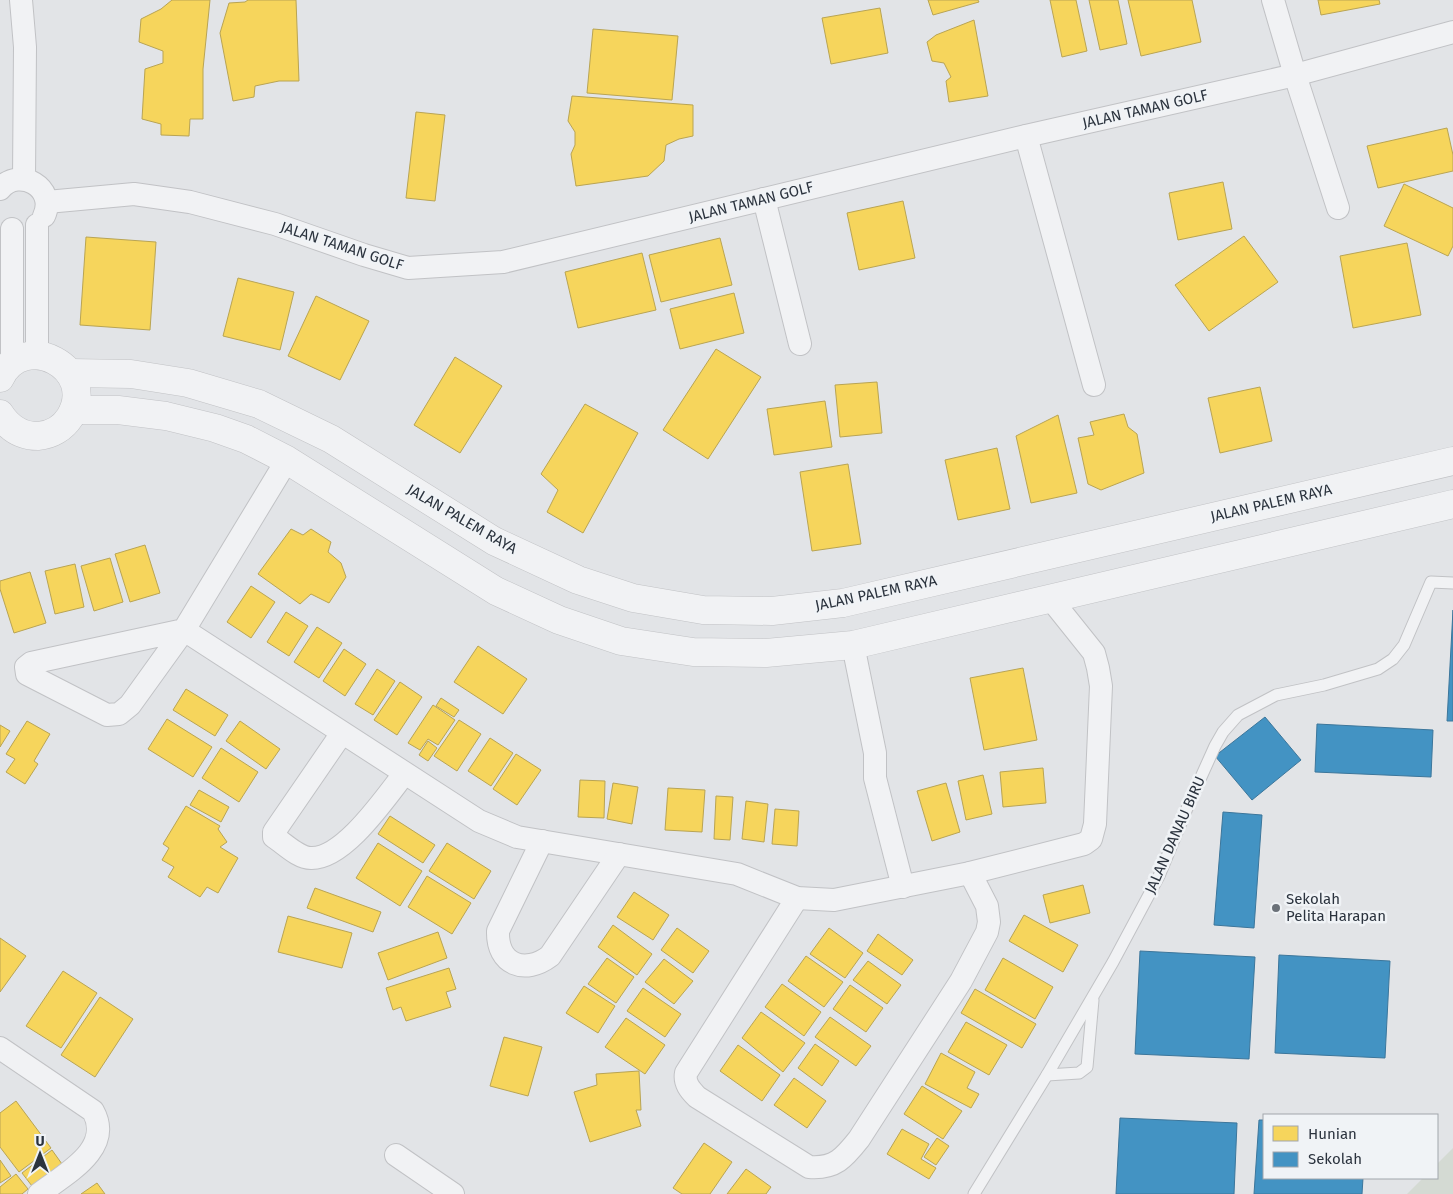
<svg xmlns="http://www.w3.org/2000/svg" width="1453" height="1194" font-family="'Fira Sans',sans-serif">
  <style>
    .green { fill: #d4dad3 }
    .homes { fill: #f6d55c; stroke: #b9a453 }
    .schools { fill: #4393c3; stroke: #3c769b }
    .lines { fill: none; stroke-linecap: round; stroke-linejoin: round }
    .service-casing { stroke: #c1c2c5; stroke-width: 13 }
    .minor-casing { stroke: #c1c2c5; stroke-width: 24 }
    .tertiary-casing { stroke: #c1c2c5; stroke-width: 29 }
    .service { stroke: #f1f2f4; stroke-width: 11 }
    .minor { stroke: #f1f2f4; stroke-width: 22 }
    .tertiary { stroke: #f1f2f4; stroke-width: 28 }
    .poi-dot { fill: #6b7179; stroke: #f0f3f6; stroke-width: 2 }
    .labels { text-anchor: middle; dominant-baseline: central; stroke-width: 5; stroke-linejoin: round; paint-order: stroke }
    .street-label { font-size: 15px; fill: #2b333e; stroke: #f0f3f6 }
    .poi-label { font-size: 15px; fill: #2b333e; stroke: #f0f3f6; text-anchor: start }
  </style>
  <rect width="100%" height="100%" fill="#e2e4e7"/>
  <!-- green -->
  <path class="green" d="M 1453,1148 L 1453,1194 L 1407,1194 L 1423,1178 L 1437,1178 L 1437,1164 Z"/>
  <!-- homes -->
  <g class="homes">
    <path d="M 172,0 L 210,0 L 203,69 L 203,119 L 190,119 L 189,136 L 161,135 L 161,124 L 142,119 L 145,69 L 163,63 L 163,51 L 139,42 L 141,19 L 161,9 Z"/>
    <path d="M 248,0 L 296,0 L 299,81 L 279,81 L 255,86 L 254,97 L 233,101 L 220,33 L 229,3 L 245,2 Z"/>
    <path d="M 928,0 L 978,0 L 979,2 L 933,15 Z"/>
    <path d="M 1050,0 L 1076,0 L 1087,51 L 1062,57 Z"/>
    <path d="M 1089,0 L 1118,0 L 1127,44 L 1100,50 Z"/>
    <path d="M 1128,0 L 1192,0 L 1201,42 L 1141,56 Z"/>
    <path d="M 1318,0 L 1379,0 L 1380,4 L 1321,15 Z"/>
    <path d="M 880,8 L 888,53 L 831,64 L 822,18 Z"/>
    <path d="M 974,20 L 988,96 L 949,102 L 946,81 L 951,77 L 944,63 L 932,61 L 927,42 L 936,35 Z"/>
    <path d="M 593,29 L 678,36 L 672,100 L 587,93 Z"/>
    <path d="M 572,96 L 693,105 L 693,136 L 679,139 L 666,145 L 664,161 L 648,176 L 576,186 L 571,154 L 575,145 L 575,132 L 568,121 Z"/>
    <path d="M 416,112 L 445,115 L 435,201 L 406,198 Z"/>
    <path d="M 1447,128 L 1453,155 L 1453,171 L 1378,188 L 1367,146 Z"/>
    <path d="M 1223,182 L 1232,229 L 1178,240 L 1169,193 Z"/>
    <path d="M 1404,184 L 1453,208 L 1453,246 L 1448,256 L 1384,226 Z"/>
    <path d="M 903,201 L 915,258 L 859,270 L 847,213 Z"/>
    <path d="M 1244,236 L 1278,282 L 1209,331 L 1175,285 Z"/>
    <path d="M 86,237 L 156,242 L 150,330 L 80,325 Z"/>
    <path d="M 720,238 L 732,285 L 661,302 L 649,255 Z"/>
    <path d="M 1407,243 L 1421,315 L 1353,328 L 1340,256 Z"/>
    <path d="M 642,253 L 656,310 L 578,328 L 565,272 Z"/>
    <path d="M 238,278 L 294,292 L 280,350 L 223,336 Z"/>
    <path d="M 734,293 L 744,333 L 680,349 L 670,309 Z"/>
    <path d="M 316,296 L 369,321 L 340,380 L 288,356 Z"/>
    <path d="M 716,349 L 761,377 L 708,459 L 663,430 Z"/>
    <path d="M 455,357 L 502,386 L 460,453 L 414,425 Z"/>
    <path d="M 877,382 L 882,433 L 840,437 L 835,385 Z"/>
    <path d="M 1260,387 L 1272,441 L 1220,453 L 1208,398 Z"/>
    <path d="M 825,401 L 832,447 L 774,455 L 767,409 Z"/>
    <path d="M 585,404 L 638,433 L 583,533 L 547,512 L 558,490 L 541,474 Z"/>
    <path d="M 1124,414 L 1128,427 L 1137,434 L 1144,473 L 1101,490 L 1088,484 L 1078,438 L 1094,435 L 1090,422 Z"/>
    <path d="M 1058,415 L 1077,493 L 1031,503 L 1016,436 Z"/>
    <path d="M 997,448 L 1010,509 L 958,520 L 945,460 Z"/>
    <path d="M 848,464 L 861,544 L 812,551 L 800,472 Z"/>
    <path d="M 291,529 L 303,535 L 311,529 L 331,542 L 328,552 L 341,563 L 346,577 L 329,603 L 311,594 L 300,604 L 258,574 Z"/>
    <path d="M 145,545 L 160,593 L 130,602 L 115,554 Z"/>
    <path d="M 110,558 L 123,602 L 94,611 L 81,566 Z"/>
    <path d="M 75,564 L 84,607 L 55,614 L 45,571 Z"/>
    <path d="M 30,572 L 46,623 L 14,633 L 0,589 L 0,581 Z"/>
    <path d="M 251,586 L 275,602 L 251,638 L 227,622 Z"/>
    <path d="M 286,612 L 308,626 L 289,656 L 267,642 Z"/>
    <path d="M 317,627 L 342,643 L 319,678 L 294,662 Z"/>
    <path d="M 478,646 L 527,679 L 503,714 L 454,682 Z"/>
    <path d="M 344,649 L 366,664 L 345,696 L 323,681 Z"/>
    <path d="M 1023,668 L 1037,740 L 984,750 L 970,678 Z"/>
    <path d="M 377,669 L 395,681 L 373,715 L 355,704 Z"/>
    <path d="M 400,682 L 422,697 L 397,735 L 374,720 Z"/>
    <path d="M 186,689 L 228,715 L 215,736 L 173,710 Z"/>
    <path d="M 441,698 L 459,710 L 454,717 L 436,706 Z"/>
    <path d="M 433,705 L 455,720 L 438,745 L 428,739 L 420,750 L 408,743 Z"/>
    <path d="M 167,719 L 212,747 L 193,777 L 148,749 Z"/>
    <path d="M 459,720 L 481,734 L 457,771 L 434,756 Z"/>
    <path d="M 27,721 L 50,734 L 34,761 L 38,764 L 25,784 L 6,772 L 15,759 L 6,754 Z"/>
    <path d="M 240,721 L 280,749 L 266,769 L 226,741 Z"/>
    <path d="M 0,725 L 10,731 L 0,747 Z"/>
    <path d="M 490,738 L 513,753 L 491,786 L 468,771 Z"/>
    <path d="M 428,741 L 437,748 L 428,761 L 419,755 Z"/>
    <path d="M 221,748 L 258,772 L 239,802 L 202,778 Z"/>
    <path d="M 516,754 L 541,770 L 517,805 L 493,789 Z"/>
    <path d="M 1043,768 L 1046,803 L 1003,807 L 1000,772 Z"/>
    <path d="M 983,775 L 992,814 L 966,820 L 958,781 Z"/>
    <path d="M 580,780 L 605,781 L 604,818 L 578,817 Z"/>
    <path d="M 613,783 L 638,787 L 632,824 L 607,819 Z"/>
    <path d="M 946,783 L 960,832 L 932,841 L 917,791 Z"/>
    <path d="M 668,788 L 705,790 L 702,832 L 665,830 Z"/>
    <path d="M 199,790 L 229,807 L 221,822 L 190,805 Z"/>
    <path d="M 716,796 L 733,797 L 730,840 L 714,839 Z"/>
    <path d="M 746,801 L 768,804 L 764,842 L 742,839 Z"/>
    <path d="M 186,806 L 220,826 L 218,829 L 227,842 L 220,847 L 238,858 L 218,893 L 207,887 L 200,897 L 168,877 L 174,867 L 162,860 L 169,848 L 163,844 Z"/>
    <path d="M 775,809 L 799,811 L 797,846 L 772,844 Z"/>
    <path d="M 390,816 L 435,845 L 423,863 L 378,834 Z"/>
    <path d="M 378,843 L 422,871 L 400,906 L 356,878 Z"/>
    <path d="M 447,843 L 491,871 L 474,899 L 429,871 Z"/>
    <path d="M 427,876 L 471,903 L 452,934 L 408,907 Z"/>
    <path d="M 1083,885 L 1090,913 L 1050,923 L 1043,895 Z"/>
    <path d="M 315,888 L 381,912 L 373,932 L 307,908 Z"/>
    <path d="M 634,892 L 669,915 L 653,940 L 617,917 Z"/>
    <path d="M 1024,915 L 1078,945 L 1063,972 L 1009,941 Z"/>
    <path d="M 288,916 L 352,933 L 342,968 L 278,952 Z"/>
    <path d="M 613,925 L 652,954 L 637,975 L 598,947 Z"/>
    <path d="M 677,928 L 709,951 L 693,973 L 661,950 Z"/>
    <path d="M 829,928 L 863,953 L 845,978 L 810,954 Z"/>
    <path d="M 438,932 L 447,958 L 388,980 L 378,953 Z"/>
    <path d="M 878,934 L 913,960 L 902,975 L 867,951 Z"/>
    <path d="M 0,938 L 26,956 L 0,992 Z"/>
    <path d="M 806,956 L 843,982 L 824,1007 L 788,981 Z"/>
    <path d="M 607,958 L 634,977 L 616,1003 L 588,984 Z"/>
    <path d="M 1003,958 L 1053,987 L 1035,1019 L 985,990 Z"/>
    <path d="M 664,959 L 693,981 L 674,1004 L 645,982 Z"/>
    <path d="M 868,961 L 901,985 L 887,1004 L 853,980 Z"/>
    <path d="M 449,968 L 456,989 L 446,992 L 451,1007 L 406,1021 L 401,1007 L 393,1010 L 386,988 Z"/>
    <path d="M 63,971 L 97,993 L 61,1048 L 26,1026 Z"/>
    <path d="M 782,984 L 821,1012 L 804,1036 L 765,1007 Z"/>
    <path d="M 850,985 L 883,1008 L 866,1032 L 833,1009 Z"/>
    <path d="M 584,986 L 615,1006 L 598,1033 L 566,1013 Z"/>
    <path d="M 643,988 L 681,1014 L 665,1037 L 627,1011 Z"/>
    <path d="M 975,989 L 1036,1024 L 1022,1048 L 961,1013 Z"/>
    <path d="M 100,997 L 133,1019 L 95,1077 L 61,1055 Z"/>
    <path d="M 761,1012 L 805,1043 L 783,1072 L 742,1038 Z"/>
    <path d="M 830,1017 L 871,1046 L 856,1066 L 815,1037 Z"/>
    <path d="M 626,1018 L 665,1045 L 645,1074 L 605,1047 Z"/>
    <path d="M 966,1022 L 1007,1045 L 989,1075 L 948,1052 Z"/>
    <path d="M 504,1037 L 542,1047 L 528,1096 L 490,1086 Z"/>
    <path d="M 815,1044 L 839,1061 L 822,1086 L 798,1068 Z"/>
    <path d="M 738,1045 L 780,1075 L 762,1101 L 720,1071 Z"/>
    <path d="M 941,1053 L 975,1072 L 967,1088 L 979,1094 L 971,1108 L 925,1084 Z"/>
    <path d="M 639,1071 L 641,1110 L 636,1110 L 641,1126 L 590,1142 L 574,1092 L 597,1085 L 596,1074 Z"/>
    <path d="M 794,1078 L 826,1101 L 807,1128 L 774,1105 Z"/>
    <path d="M 922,1086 L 962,1111 L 943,1139 L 904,1114 Z"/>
    <path d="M 16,1101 L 51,1148 L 19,1172 L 0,1147 L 0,1113 Z"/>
    <path d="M 902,1129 L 929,1144 L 921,1159 L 936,1168 L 929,1179 L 887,1154 Z"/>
    <path d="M 937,1138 L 949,1146 L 936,1165 L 924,1157 Z"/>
    <path d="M 704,1143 L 732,1162 L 710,1194 L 682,1194 L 673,1188 Z"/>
    <path d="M 52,1150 L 62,1164 L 32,1186 L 22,1173 Z"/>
    <path d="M 0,1160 L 11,1176 L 0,1183 Z"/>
    <path d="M 746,1169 L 771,1187 L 766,1194 L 727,1194 Z"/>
    <path d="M 16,1174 L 28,1189 L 22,1194 L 0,1194 L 0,1187 Z"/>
    <path d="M 97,1183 L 105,1194 L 81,1194 Z"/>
  </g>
  <!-- schools -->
  <g class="schools">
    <path d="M 1453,610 L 1453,721 L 1447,721 Z"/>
    <path d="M 1265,717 L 1301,760 L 1252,800 L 1215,756 Z"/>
    <path d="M 1317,724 L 1433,730 L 1431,777 L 1315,772 Z"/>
    <path d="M 1223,812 L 1262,815 L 1254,928 L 1214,925 Z"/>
    <path d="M 1140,951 L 1255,957 L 1249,1059 L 1135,1054 Z"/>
    <path d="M 1279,955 L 1390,961 L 1385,1058 L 1275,1053 Z"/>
    <path d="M 1120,1118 L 1237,1123 L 1234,1194 L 1116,1194 Z"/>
    <path d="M 1259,1120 L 1264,1120 L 1264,1178 L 1363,1178 L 1362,1194 L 1254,1194 Z"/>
  </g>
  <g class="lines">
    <defs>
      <g id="service">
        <path d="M 1047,1075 L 1079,1073 L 1087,1067 L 1093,1000"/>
        <path d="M 974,1194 L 1047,1075 L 1113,962 L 1159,876 L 1188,806 L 1215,746 L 1223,732 L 1238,715 L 1276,695 L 1324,685 L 1378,669 L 1393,659 L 1404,645 L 1431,582 L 1453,583"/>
      </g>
      <g id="minor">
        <path d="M 21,0 L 25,47 L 24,179"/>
        <path d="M 1273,0 L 1295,75 L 1338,208"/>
        <path d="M 1026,136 L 1094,385"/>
        <path d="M 0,189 C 19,166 57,188 44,216"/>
        <path d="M 764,199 L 800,344"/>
        <path d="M 47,202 L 134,194 L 190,202 L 275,224 L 364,255 L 408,268 L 503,262 L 1026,136 L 1295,75 L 1453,32"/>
        <path d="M 12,229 L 12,363"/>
        <path d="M 37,355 L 37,225"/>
        <path d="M 287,460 L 184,630 L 130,705 L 119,714 L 107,715 L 27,674 L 26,667 L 31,663 L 184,630 L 479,821 L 517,837 L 737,874 L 797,898 L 834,900 L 970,873 L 1084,844 L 1091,839 L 1095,824 L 1101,686 L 1098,668 L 1094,653 L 1050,598"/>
        <path d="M 853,645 L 875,753 L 875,778 L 903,887"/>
        <path d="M 342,733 L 274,832 L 274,837 C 285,844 298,858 311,858 C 344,859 385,798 404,774"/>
        <path d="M 542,841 L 498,931 C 497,965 525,975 550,956 L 619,854"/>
        <path d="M 797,898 L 686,1073 C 684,1083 690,1090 697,1097 L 809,1167 C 835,1169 844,1158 859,1139 L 961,981 L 987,932 L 989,922 L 987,906 L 970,873"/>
        <path d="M 0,1048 L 93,1111 C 114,1149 65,1174 39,1194"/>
        <path d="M 396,1155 L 453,1194"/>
      </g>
      <g id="tertiary">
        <path d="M 70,373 L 131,374 L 188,383 L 259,404 L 331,439 L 494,541 L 578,580 L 633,598 L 703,610 L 772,611 L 843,603 L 1453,461"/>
        <path d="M 0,378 C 24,329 99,368 70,417 C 63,428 51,435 38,436 C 21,436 9,428 0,414"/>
        <path d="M 74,410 L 118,410 L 166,416 L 215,428 L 246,439 L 287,460 L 496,591 L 559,620 L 621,641 L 693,652 L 766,653 L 853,645 L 1453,504"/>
      </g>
    </defs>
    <!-- service casing -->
    <use href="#service" class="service-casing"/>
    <!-- minor casing -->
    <use href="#minor" class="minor-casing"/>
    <!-- tertiary casing -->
    <use href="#tertiary" class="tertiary-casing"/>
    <!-- service -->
    <use href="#service" class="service"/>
    <!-- minor -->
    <use href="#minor" class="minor"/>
    <!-- tertiary -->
    <use href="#tertiary" class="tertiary"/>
  </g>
  <!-- markers -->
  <circle class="poi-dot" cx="1276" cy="908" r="5"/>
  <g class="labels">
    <!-- street labels -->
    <g class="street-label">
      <text transform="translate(1145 109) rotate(-13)">JALAN TAMAN GOLF</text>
      <text transform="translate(751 202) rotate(-14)">JALAN TAMAN GOLF</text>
      <text transform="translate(342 246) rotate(18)">JALAN TAMAN GOLF</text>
      <text transform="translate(1271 503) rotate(-13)">JALAN PALEM RAYA</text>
      <text transform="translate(462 519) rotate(30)">JALAN PALEM RAYA</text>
      <text transform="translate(876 593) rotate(-12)">JALAN PALEM RAYA</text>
      <text transform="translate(1175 835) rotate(-66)">JALAN DANAU BIRU</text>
    </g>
    <!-- poi labels -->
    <g class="poi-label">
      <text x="1286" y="899">Sekolah<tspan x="1286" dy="17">Pelita Harapan</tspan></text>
    </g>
  </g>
  <!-- legend -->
  <rect x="1263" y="1114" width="175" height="65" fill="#f0f3f6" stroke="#a1a6ac"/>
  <rect x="1273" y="1126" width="25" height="15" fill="#f6d55c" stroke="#a1a6ac"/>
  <text x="1308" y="1139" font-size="15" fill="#2b333e">Hunian</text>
  <rect x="1273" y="1152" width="25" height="15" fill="#4393c3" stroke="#a1a6ac"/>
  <text x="1308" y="1164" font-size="15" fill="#2b333e">Sekolah</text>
  <!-- north arrow -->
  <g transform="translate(40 1154)" stroke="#f0f3f6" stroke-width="4" paint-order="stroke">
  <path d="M0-4L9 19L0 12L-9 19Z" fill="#2b333e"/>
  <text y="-8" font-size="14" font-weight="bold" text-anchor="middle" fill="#2b333e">U</text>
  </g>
</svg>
